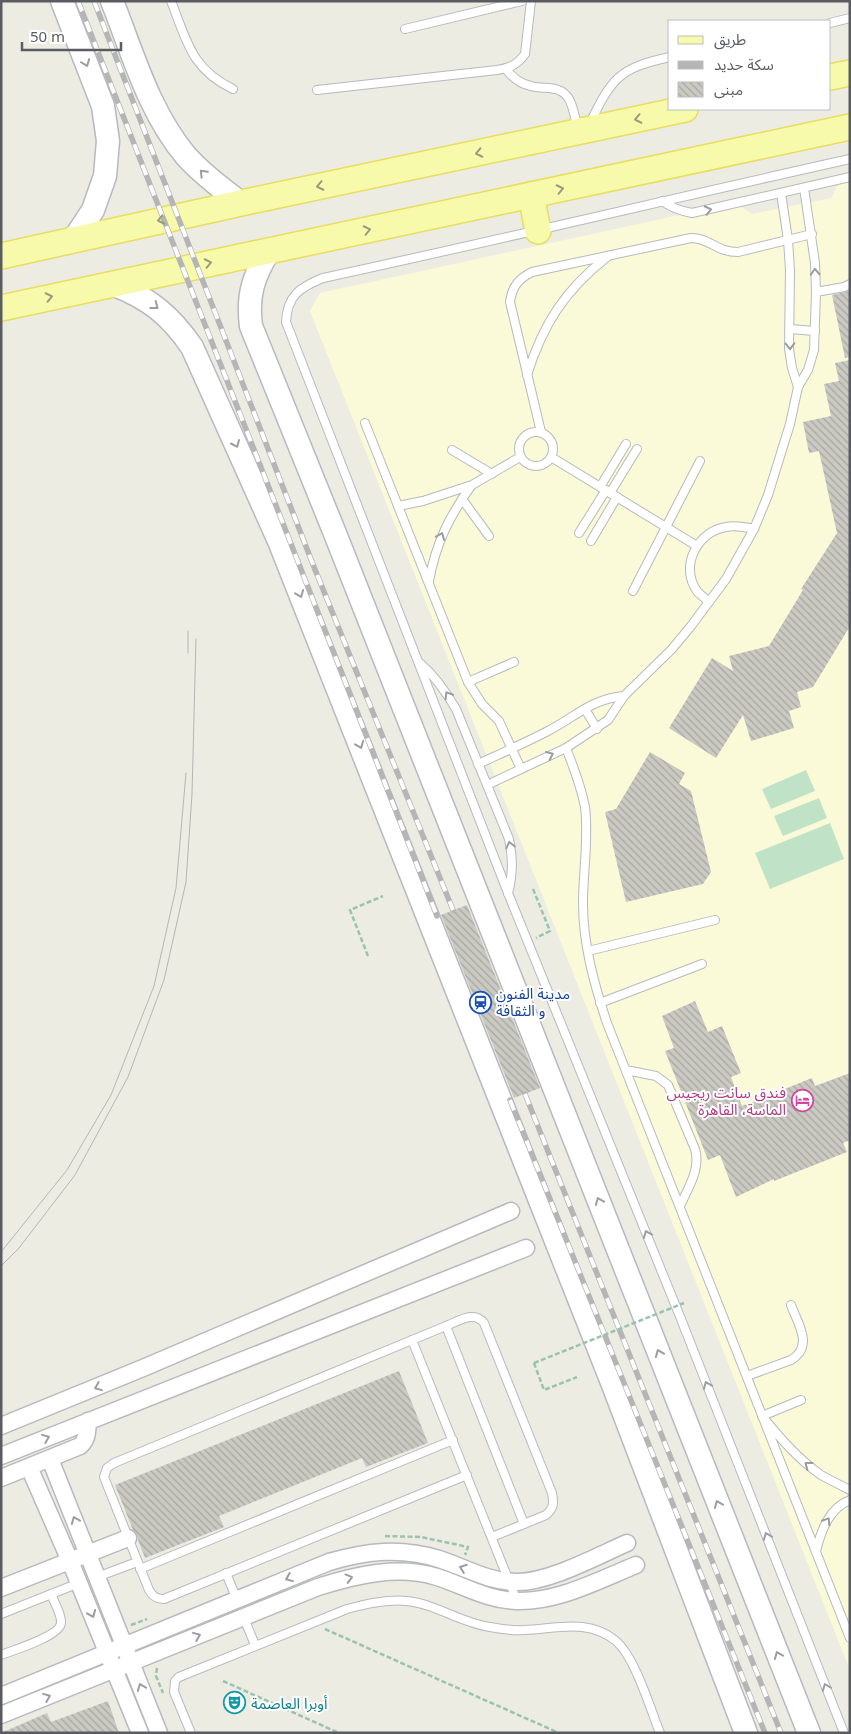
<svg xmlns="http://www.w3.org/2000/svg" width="851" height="1734" font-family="'Noto Sans','Noto Sans Arabic',sans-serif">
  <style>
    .commercial { fill: #fbfad8 }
    .pitch { fill: #c0e3c7 }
    .building { fill: url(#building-back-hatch) }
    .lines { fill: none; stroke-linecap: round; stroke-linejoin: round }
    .lane-casing { stroke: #b7b9be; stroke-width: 10 }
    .street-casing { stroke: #b7b9be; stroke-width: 19 }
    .secondary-casing { stroke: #b8b9c0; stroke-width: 25 }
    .primary-casing { stroke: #e8dd5f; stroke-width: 28 }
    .path { stroke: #9ac3ae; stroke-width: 2.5; stroke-dasharray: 5 2.5; stroke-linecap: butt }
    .lane { stroke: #fff; stroke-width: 8 }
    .street { stroke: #fff; stroke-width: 16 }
    .secondary { stroke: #fff; stroke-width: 22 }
    .primary { stroke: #f7faaa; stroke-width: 25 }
    .tram { stroke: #b5b5b6; stroke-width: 1 }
    .rail-casing { stroke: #b5b5b6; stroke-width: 5.5 }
    .rail { stroke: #fff; stroke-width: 4; stroke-dasharray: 11; stroke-linecap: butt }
    .path-bridge { stroke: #9ac3ae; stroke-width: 2.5; stroke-dasharray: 5 2.5; stroke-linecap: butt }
    .oneway { stroke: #9c9da1 }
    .oneway2 { stroke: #999b7f }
    .labels { text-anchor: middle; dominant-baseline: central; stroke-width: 4; stroke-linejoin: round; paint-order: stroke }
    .transit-label { font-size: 15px; fill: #164399; stroke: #fff; text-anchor: start }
    .hotel-label { font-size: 15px; fill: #b23c85; stroke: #fff; text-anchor: end }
    .culture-label { font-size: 15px; fill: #0d838f; stroke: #fff; text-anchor: start }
  </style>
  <defs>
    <pattern id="building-back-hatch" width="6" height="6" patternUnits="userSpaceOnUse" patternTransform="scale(1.25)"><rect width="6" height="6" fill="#cac9c2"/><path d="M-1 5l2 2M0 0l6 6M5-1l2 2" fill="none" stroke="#a7a6a1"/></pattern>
  </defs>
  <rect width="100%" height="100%" fill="#ecece2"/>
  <!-- commercial -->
  <path class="commercial" d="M 850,178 L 850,1670 L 310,311 L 320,293 L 735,203 L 752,214 L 831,198 L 840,181 Z"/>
  <!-- pitch -->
  <g class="pitch">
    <path d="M 806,770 L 815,791 L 771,809 L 762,789 Z"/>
    <path d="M 819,798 L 827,818 L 783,836 L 774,816 Z"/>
    <path d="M 830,823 L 844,859 L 770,889 L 755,853 Z"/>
  </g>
  <!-- building -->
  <g class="building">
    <path d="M 848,291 L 850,291 L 850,357 L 845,358 L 832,295 Z"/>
    <path d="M 850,360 L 850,626 L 813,687 L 797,692 L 801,707 L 789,711 L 794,728 L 751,741 L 743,715 L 716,758 L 669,728 L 712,658 L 733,671 L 729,656 L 769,646 L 803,590 L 801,589 L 837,533 L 819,451 L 809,453 L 803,422 L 831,416 L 824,384 L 839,381 L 835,363 Z"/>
    <path d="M 650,752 L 685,773 L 679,784 L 691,791 L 711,872 L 703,884 L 626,902 L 605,812 L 616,809 Z"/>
    <path d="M 467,905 L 540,1088 L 514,1098 L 441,915 Z"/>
    <path d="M 695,1001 L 708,1032 L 722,1026 L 741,1073 L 731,1077 L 742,1106 L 812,1078 L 815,1086 L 850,1073 L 850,1140 L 843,1143 L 847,1152 L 774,1181 L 774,1179 L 736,1197 L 720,1155 L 708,1160 L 665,1051 L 674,1048 L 662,1016 Z"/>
    <path d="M 399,1371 L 428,1443 L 366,1467 L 362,1458 L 219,1516 L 224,1527 L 145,1558 L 138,1540 L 137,1535 L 133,1530 L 115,1485 Z"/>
    <path d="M 108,1701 L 119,1733 L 1,1733 L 47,1713 L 51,1722 Z"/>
  </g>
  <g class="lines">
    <defs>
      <g id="lane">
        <path d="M 171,1 C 187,41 191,69 233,89"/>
        <path d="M 830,23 L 850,18"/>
        <path d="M 405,29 L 522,1"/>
        <path d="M 506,69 C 512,77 520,84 531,86 C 544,90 560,84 569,99 C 574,108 575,119 578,129"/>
        <path d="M 317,90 L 497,70 C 510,68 518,64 525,54 L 531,1"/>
        <path d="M 590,123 C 612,78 619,68 670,57"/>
        <path d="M 781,193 L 788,240 L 790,270 L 789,349 L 792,368 L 798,387"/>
        <path d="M 662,201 C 672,208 680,211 692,213 L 850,177"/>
        <path d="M 816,292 L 844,287 L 850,284"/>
        <path d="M 790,329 L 815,331"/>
        <path d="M 527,375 C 543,324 565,290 607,257"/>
        <path d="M 365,423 L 468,682 L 482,704 L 499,721 L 521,769"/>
        <circle cx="536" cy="449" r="17"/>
        <path d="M 541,432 L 510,302 C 512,287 518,279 532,272 L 691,238 C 710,238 716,252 738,252 L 812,234"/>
        <path d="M 452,450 L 492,474"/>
        <path d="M 551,457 L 697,546"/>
        <path d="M 600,487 L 626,444"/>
        <path d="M 610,493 L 637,449"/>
        <path d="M 462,499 L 489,536"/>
        <path d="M 398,506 L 423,501 L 472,485 L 520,457"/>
        <path d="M 579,533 L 606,490"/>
        <path d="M 591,541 L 617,497"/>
        <path d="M 429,581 C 436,543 449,517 471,486"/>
        <path d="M 633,591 L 700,461"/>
        <path d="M 709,602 C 705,598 700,595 697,591 C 679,566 698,531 726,527 C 735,525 745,527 754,529"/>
        <path d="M 421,664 C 436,677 446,692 456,709 L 509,839 C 513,859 513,874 508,893"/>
        <path d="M 468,682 L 514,662"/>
        <path d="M 585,709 L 597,729"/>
        <path d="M 566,748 C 574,768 581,786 585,807 C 589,838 583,871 583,903 C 583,944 594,984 607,1023 L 850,1638"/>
        <path d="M 478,764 C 502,753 525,743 548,731 C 575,717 591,699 624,696"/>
        <path d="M 487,785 L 566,748 L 608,720 L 624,696 L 672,649 L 691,626 L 726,579 L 754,529 L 768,495 L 790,424 L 798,387 L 808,370 L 814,350 L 816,292 L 815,263 L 804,188"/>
        <path d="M 588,951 L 715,920"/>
        <path d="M 600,1003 L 702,964"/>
        <path d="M 626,1070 L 656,1076 L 668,1085 L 695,1149 C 701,1169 688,1188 680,1206"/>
        <path d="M 446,1326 L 524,1524"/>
        <path d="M 412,1340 L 517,1601"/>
        <path d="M 747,1376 L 791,1360 C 814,1346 798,1324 791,1305"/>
        <path d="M 801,1400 L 762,1416 C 780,1438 798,1459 821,1475 C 830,1480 840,1485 850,1490"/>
        <path d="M 467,1475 L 164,1599 C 157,1599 153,1597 149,1590 L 104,1477 L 107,1468 L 114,1463 L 446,1326 C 459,1321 474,1310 484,1323 L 552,1493 C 554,1503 554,1508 546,1515 L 492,1537"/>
        <path d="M 816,1551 C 821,1531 829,1508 850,1500"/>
        <path d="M 140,1569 L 453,1440"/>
        <path d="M 226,1573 L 237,1600"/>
        <path d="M 97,1577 L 137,1562"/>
        <path d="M 1,1614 L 79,1583"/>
        <path d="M 244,1618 L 255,1645"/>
        <path d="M 1,1655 C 14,1650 60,1636 61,1623 C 62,1615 54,1602 51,1594"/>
        <path d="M 191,1733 L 174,1692 L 175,1681 L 179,1677 L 347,1609 C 366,1604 387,1599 407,1601 C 436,1604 461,1623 490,1627 C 501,1629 513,1631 524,1630 C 556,1629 588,1618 616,1641 C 635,1657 650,1708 660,1733"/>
        <path d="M 844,1733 L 681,1319 L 508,893 L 286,322 C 287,296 300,287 323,278 C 499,240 674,198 850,159"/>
      </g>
      <g id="street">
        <path d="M 1,1426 L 143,1368 L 511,1211"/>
        <path d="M 1,1456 L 526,1248"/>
        <path d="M 50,1459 L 159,1733"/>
        <path d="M 29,1467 L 70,1561 L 140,1733"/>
        <path d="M 1,1478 L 80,1446 C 88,1439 87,1431 88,1421"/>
        <path d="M 1,1588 L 128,1538"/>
        <path d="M 1,1696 L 329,1562 C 367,1551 401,1547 439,1559 C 464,1567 489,1582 516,1582 C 548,1583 597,1556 627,1543"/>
        <path d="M 1,1715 L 318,1587 C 356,1575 398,1565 437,1577 C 465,1586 487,1600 517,1601 C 558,1602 599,1580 636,1565"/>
      </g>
      <g id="secondary">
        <path d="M 62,1 L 103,106 L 108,141 L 105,176 L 93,210 L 74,239"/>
        <path d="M 112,1 C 133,54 149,112 186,156 C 202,174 222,189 241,203"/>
        <path d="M 269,251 C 253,277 247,296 251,326 L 336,536 L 809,1733"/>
        <path d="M 112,284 C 149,298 170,315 192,347 L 279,541 L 613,1385 L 746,1733"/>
      </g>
      <g id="primary">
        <path d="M 830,77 L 850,73"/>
        <path d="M 531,195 L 538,231"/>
        <path d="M 1,256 L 241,203 L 685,109"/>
        <path d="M 1,308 L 850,127"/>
      </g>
    </defs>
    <!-- lane casing -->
    <use href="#lane" class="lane-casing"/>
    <!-- street casing -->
    <use href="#street" class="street-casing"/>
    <!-- secondary casing -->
    <use href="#secondary" class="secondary-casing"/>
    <!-- primary casing -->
    <use href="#primary" class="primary-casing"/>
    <!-- path -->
    <g class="path">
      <path d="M 533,889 L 550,931 L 536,938"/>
      <path d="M 368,956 L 350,910 L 383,896"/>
      <path d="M 534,1363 L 544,1390 L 577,1377"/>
      <path d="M 385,1536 L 421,1537 L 468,1547 L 465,1555"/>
      <path d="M 131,1625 L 147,1619"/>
      <path d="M 325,1629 L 559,1733"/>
      <path d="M 157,1668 L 156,1676 L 163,1693"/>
      <path d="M 223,1681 L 339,1733"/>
    </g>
    <!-- lane -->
    <use href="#lane" class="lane"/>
    <!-- street -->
    <use href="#street" class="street"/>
    <!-- secondary -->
    <use href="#secondary" class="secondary"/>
    <!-- primary -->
    <use href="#primary" class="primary"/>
    <!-- tram -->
    <g class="tram">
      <path d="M 188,653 L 188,631"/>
      <path d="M 1,1252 L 67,1170 L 111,1095 L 154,986 L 176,888 L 186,773"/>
      <path d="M 1,1266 L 19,1248 L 75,1175 L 128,1077 L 164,980 L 186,882 L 192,794 L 196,639"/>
    </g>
    <defs>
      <g id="rail">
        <path d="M 78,1 L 437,916"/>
        <path d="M 94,1 L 314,567 L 453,910"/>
        <path d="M 525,1094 L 781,1733"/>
        <path d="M 510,1100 L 765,1733"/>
      </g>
    </defs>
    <!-- rail casing -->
    <use href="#rail" class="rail-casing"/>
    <!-- rail -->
    <use href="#rail" class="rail"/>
    <!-- path-bridge -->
    <path class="path-bridge" d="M 534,1363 L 684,1303"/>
  </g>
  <!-- one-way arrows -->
  <defs><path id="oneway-chevron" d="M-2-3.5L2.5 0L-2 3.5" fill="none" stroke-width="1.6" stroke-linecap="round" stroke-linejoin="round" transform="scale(1.25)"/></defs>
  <g class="oneway">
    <use href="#oneway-chevron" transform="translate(86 63) rotate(69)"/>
    <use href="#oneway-chevron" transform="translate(203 173) rotate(-135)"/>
    <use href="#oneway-chevron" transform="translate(708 210) rotate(-12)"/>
    <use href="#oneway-chevron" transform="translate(815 272) rotate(-93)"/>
    <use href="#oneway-chevron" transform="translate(155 306) rotate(38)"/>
    <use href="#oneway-chevron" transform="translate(790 346) rotate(89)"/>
    <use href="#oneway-chevron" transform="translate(236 444) rotate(66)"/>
    <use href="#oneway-chevron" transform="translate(441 536) rotate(-68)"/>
    <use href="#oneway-chevron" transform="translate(300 594) rotate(68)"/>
    <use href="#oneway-chevron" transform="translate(448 695) rotate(-122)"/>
    <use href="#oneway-chevron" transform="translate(360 745) rotate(68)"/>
    <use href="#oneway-chevron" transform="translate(550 755) rotate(-25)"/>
    <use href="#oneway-chevron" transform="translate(510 845) rotate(-103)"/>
    <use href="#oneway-chevron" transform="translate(599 1201) rotate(-112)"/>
    <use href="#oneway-chevron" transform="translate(647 1234) rotate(-112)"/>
    <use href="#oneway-chevron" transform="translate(659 1353) rotate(-112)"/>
    <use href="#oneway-chevron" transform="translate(707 1385) rotate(-112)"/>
    <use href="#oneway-chevron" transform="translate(98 1387) rotate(158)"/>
    <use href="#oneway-chevron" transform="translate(46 1438) rotate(-22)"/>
    <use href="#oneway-chevron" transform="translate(808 1465) rotate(-143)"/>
    <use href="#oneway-chevron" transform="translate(718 1504) rotate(-112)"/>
    <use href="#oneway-chevron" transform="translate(75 1520) rotate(-112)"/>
    <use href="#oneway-chevron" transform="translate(827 1521) rotate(-58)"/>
    <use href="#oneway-chevron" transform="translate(767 1536) rotate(-111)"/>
    <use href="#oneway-chevron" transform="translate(463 1568) rotate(-160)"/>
    <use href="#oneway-chevron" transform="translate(289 1578) rotate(158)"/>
    <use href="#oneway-chevron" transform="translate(349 1578) rotate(-15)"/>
    <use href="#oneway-chevron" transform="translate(92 1614) rotate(68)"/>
    <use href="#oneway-chevron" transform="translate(197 1636) rotate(-22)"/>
    <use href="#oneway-chevron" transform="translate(778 1655) rotate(-112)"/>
    <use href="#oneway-chevron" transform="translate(141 1687) rotate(-112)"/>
    <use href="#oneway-chevron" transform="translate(826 1687) rotate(-111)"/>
    <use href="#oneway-chevron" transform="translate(47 1697) rotate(-22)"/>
  </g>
  <g class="oneway2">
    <use href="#oneway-chevron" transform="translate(638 119) rotate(168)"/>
    <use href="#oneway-chevron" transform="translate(479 153) rotate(168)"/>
    <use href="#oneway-chevron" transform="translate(320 186) rotate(168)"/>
    <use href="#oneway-chevron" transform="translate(560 189) rotate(-12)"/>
    <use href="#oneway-chevron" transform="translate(161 220) rotate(168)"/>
    <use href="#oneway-chevron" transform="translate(367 230) rotate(-12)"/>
    <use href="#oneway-chevron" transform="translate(208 263) rotate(-12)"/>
    <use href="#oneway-chevron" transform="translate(49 297) rotate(-12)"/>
  </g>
  <!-- icons -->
  <defs>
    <symbol id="station-ring" viewBox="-11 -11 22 22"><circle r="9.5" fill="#fff" stroke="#1a4fb4" stroke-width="1.5"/><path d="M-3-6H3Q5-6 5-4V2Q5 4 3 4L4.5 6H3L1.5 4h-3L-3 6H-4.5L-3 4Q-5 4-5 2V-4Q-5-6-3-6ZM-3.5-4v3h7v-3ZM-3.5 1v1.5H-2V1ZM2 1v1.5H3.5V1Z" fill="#1a4fb4"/></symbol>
    <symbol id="hotel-ring" viewBox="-11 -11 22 22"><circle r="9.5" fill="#fff" stroke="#d1479c" stroke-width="1.5"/><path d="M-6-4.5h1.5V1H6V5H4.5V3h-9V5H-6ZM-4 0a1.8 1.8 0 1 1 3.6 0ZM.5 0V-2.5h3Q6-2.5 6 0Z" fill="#d1479c"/></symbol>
    <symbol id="theatre-ring" viewBox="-11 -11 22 22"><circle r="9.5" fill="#fff" stroke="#0f9aa8" stroke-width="1.5"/><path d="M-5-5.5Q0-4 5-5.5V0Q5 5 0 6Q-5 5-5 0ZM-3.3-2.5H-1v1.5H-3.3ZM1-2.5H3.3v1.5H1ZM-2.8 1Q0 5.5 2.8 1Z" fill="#0f9aa8"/></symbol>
  </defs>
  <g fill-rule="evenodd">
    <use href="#station-ring" x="468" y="990" width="25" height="25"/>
    <use href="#hotel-ring" x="790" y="1088" width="25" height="25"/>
    <use href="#theatre-ring" x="222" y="1690" width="25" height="25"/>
  </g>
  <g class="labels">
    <!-- transit labels -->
    <g class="transit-label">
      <text x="496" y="993">مدينة الفنون<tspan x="496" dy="17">و الثقافة</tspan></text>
    </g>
    <!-- hotel labels -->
    <g class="hotel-label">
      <text x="786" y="1092">فندق سانت ريجيس<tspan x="786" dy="17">الماسة، القاهرة</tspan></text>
    </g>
    <!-- culture labels -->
    <g class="culture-label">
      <text x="251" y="1703">أوبرا العاصمة</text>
    </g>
  </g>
  <!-- border -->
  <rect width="851" height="1734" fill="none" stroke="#5a5c62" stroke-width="5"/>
  <!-- legend -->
  <rect x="668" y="20" width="162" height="90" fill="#ffffff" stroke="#bdbec0"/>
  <rect x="678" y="36" width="25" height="8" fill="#f7faaa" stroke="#bdbec0"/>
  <text x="714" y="45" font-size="15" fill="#5a5c62">طريق</text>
  <rect x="678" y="61" width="25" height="8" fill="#b5b5b6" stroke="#bdbec0"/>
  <text x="714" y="70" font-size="15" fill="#5a5c62">سكة حديد</text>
  <rect x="678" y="82" width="25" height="15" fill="url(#building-back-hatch)" stroke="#bdbec0"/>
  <text x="714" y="95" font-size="15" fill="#5a5c62">مبنى</text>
  <!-- scale -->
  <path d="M22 42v8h99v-8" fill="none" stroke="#5a5c62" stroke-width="2.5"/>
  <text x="30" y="42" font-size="15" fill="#5a5c62" stroke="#ffffff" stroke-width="4" paint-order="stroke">50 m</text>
</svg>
